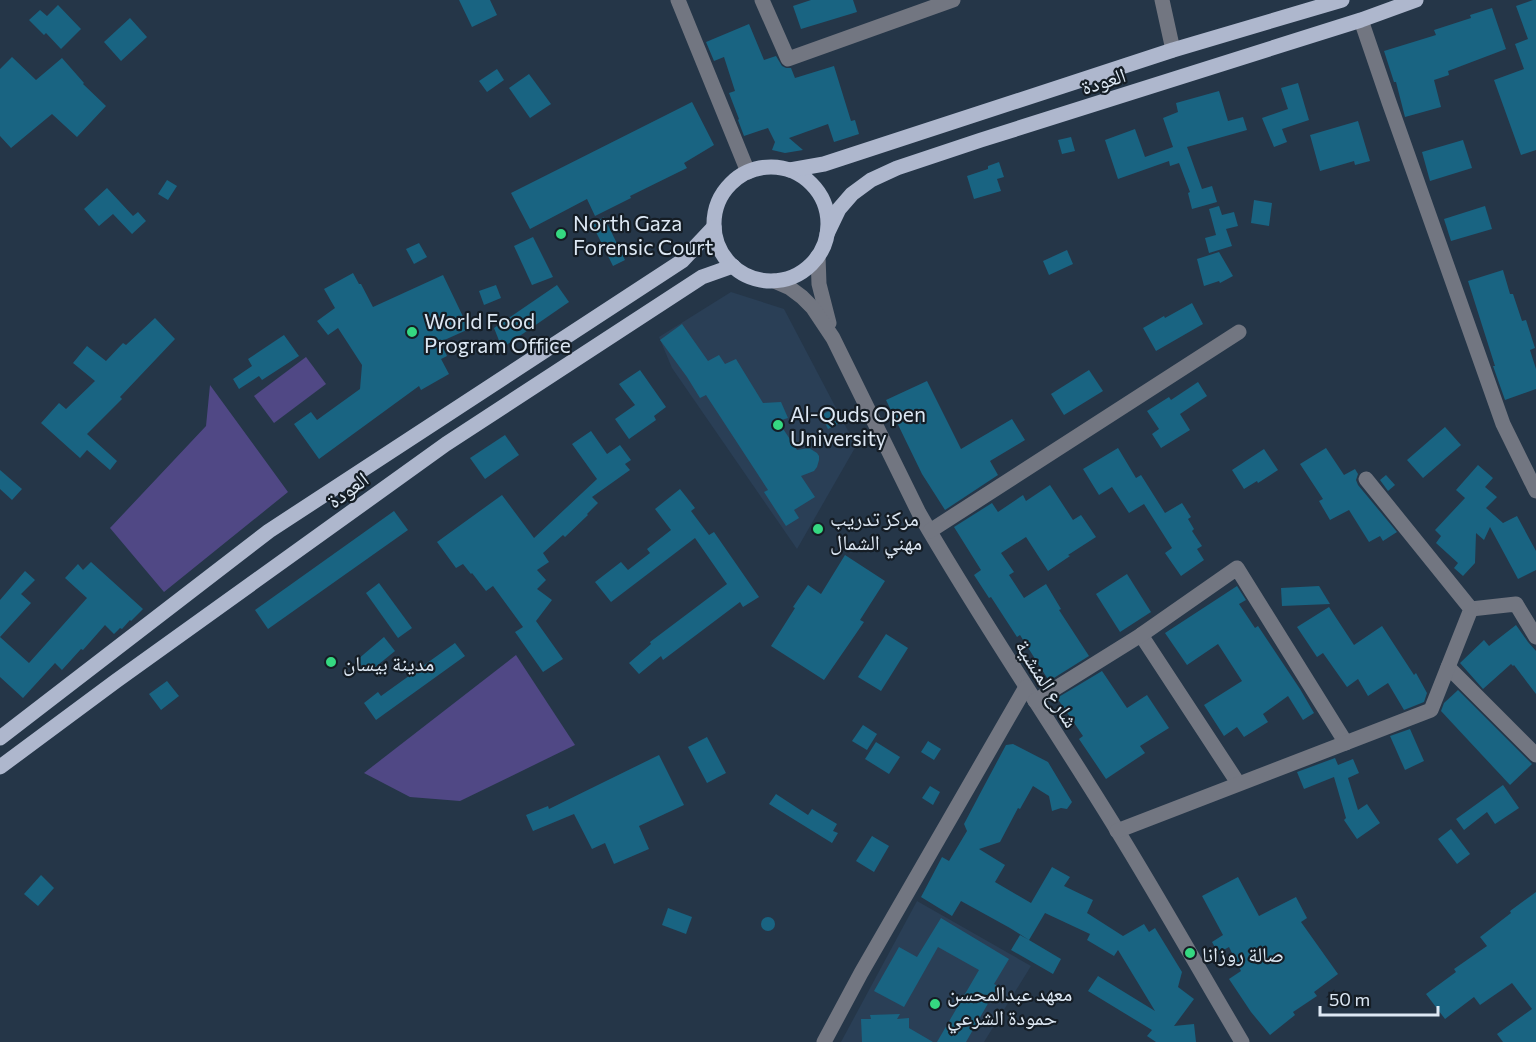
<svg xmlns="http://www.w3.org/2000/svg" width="1536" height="1042" font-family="Commissioner,'Noto Naskh Arabic',sans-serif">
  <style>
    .built { fill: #2a3f56 }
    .green { fill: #504885 }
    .building { fill: #196482 }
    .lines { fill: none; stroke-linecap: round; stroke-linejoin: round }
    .minor { stroke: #727681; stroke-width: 15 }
    .major { stroke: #aeb7cd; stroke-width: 15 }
    .poi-dot { fill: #35d881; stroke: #151d25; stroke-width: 2 }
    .labels { text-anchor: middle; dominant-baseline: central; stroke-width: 4.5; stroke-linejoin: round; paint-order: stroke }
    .street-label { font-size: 21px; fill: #dde8f4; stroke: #151d25 }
    .poi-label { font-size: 21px; fill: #dde8f4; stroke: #151d25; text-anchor: start }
  </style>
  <rect width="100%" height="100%" fill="#253648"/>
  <!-- built -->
  <g class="built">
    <path d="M 731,292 L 784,309 L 856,446 L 797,549 L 672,368 L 659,337 Z"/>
    <path d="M 917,901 L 1031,966 L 984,1042 L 841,1042 Z"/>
  </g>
  <!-- green -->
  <g class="green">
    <path d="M 306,357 L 326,384 L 274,423 L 254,396 Z"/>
    <path d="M 210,385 L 288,492 L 164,592 L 110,528 L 206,426 Z"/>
    <path d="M 516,655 L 575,745 L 460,801 L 410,797 L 364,773 Z"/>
  </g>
  <!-- building -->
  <g class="building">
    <path d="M 459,0 L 490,0 L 497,15 L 472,27 Z"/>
    <path d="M 811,0 L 853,0 L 857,12 L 801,29 L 793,6 Z"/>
    <path d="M 1533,0 L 1536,0 L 1536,150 L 1521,155 L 1494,80 L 1524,69 L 1515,44 L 1528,39 L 1516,6 Z"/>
    <path d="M 58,5 L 81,29 L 61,49 L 46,33 L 44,35 L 29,20 L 40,10 L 47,16 Z"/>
    <path d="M 1492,8 L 1506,49 L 1448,71 L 1449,75 L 1434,80 L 1441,107 L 1405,117 L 1396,82 L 1394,82 L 1384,51 L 1436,35 L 1434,30 L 1471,18 L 1470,15 Z"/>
    <path d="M 130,18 L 147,37 L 121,61 L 104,42 Z"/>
    <path d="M 749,24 L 764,60 L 776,56 L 782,66 L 786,68 L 791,68 L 795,78 L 834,66 L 851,121 L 855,120 L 859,134 L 834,142 L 828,124 L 789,138 L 803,150 L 785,153 L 772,150 L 775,142 L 768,128 L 744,136 L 738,120 L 739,119 L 729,93 L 735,91 L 724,57 L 714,61 L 706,42 Z"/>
    <path d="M 12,57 L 36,80 L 62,58 L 84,83 L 83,84 L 106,106 L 77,137 L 52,114 L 11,148 L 0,136 L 0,69 Z"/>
    <path d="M 497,69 L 504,80 L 487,92 L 479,81 Z"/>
    <path d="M 529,74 L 551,104 L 530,118 L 509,88 Z"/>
    <path d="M 1298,83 L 1309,120 L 1282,129 L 1287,142 L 1274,147 L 1262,118 L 1288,109 L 1281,88 Z"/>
    <path d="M 1219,91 L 1228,121 L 1243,117 L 1247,130 L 1187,147 L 1202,189 L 1212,186 L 1217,202 L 1192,209 L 1188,193 L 1190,192 L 1179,163 L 1170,166 L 1169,161 L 1118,179 L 1105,140 L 1135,129 L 1145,157 L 1173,147 L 1163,118 L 1178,112 L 1176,103 Z"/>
    <path d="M 692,102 L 714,145 L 684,163 L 687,168 L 630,196 L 631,198 L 595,216 L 587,199 L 530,229 L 511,193 Z"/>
    <path d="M 1358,121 L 1370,161 L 1355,165 L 1354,161 L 1320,171 L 1310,135 Z"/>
    <path d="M 1071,137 L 1075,151 L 1062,154 L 1058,140 Z"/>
    <path d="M 1463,140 L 1472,168 L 1430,181 L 1422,152 Z"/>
    <path d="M 999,162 L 1004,177 L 997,179 L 1001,191 L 974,199 L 967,176 L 988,169 L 988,166 Z"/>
    <path d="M 167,180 L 177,186 L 168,200 L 158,194 Z"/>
    <path d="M 107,188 L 133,216 L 138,212 L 146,221 L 132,234 L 113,214 L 99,226 L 84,209 Z"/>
    <path d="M 1254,200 L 1272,203 L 1269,226 L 1251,223 Z"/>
    <path d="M 1219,206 L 1222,215 L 1234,212 L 1238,226 L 1226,229 L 1232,246 L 1209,253 L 1205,238 L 1216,235 L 1209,209 Z"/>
    <path d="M 1485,206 L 1492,229 L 1451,241 L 1444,219 Z"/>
    <path d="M 604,217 L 625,260 L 613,266 L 592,224 Z"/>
    <path d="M 533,237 L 553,277 L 532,285 L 514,246 Z"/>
    <path d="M 419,243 L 427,257 L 414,264 L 406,249 Z"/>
    <path d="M 1067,250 L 1073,264 L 1049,275 L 1043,261 Z"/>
    <path d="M 1219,252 L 1233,276 L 1220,283 L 1219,281 L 1204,286 L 1197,259 Z"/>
    <path d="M 1503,270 L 1510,294 L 1513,294 L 1522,321 L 1526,320 L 1535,348 L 1530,350 L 1536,369 L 1536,389 L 1505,400 L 1493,366 L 1495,366 L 1468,281 Z"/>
    <path d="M 353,273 L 359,284 L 361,284 L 373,307 L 443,275 L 469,329 L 440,342 L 447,356 L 441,359 L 449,374 L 421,390 L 419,386 L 319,459 L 294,424 L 311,412 L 317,420 L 360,389 L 362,365 L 338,328 L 328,335 L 317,321 L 335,308 L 324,289 Z"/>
    <path d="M 496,285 L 501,298 L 484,305 L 479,291 Z"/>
    <path d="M 557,285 L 569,302 L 502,348 L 494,328 Z"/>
    <path d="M 1192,303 L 1203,324 L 1156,351 L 1143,328 L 1164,316 L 1165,318 Z"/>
    <path d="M 155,318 L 175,339 L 120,397 L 122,399 L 87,434 L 117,461 L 110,470 L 87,450 L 80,458 L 41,423 L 59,403 L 66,409 L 95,381 L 73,363 L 87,346 L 106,361 L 123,343 L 126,345 Z"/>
    <path d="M 682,324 L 708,361 L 719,355 L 725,364 L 736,359 L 763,403 L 781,402 L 788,418 L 778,421 L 797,450 L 809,448 L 817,453 L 819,456 L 819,460 L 817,467 L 814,471 L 801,476 L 815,497 L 794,510 L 799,518 L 786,526 L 764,492 L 768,490 L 706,395 L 700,398 L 687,377 L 660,340 Z"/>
    <path d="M 284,335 L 299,356 L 262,380 L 259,376 L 239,389 L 233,379 L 252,366 L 248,359 Z"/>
    <path d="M 640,370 L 666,407 L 654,416 L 656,420 L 629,439 L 615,419 L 635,405 L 619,384 Z"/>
    <path d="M 1089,370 L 1103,391 L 1064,415 L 1051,394 Z"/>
    <path d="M 927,381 L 961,449 L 1012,419 L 1025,440 L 990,461 L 998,475 L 945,510 L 922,474 L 886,400 Z"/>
    <path d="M 1198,382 L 1207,396 L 1180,414 L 1190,430 L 1161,448 L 1152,434 L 1159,429 L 1147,411 L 1169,397 L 1171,400 Z"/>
    <path d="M 833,409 L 840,423 L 828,429 L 821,415 Z"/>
    <path d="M 1445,427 L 1461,445 L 1423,478 L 1407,460 Z"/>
    <path d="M 591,431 L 607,454 L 620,445 L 631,460 L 625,464 L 630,470 L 592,497 L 598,503 L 587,514 L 588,515 L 565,537 L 563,535 L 543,553 L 549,562 L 537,570 L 546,580 L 537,589 L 552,600 L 536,621 L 563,659 L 543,672 L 515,632 L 523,627 L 493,586 L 486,591 L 472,573 L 471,574 L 463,564 L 456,568 L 437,542 L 502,495 L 534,538 L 597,479 L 572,444 Z"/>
    <path d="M 505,435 L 519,455 L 485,479 L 470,458 Z"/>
    <path d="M 1118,448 L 1136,478 L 1141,475 L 1165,513 L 1182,503 L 1191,517 L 1188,519 L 1194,529 L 1192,531 L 1202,546 L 1197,549 L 1204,560 L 1181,576 L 1165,553 L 1172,548 L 1144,504 L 1129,513 L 1112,487 L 1099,495 L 1083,469 Z"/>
    <path d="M 1326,448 L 1344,475 L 1355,469 L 1358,474 L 1356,480 L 1358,485 L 1397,532 L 1383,541 L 1380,536 L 1369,542 L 1349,510 L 1330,520 L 1319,501 L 1323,499 L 1300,464 Z"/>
    <path d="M 1264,449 L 1278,470 L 1258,483 L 1257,481 L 1244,489 L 1232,470 Z"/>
    <path d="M 1478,465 L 1493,478 L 1485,487 L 1497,497 L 1486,508 L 1503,523 L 1517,516 L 1536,551 L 1536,570 L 1518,579 L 1490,527 L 1484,540 L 1476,533 L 1475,563 L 1463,576 L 1454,568 L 1458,563 L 1436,543 L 1441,536 L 1435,530 L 1465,498 L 1456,490 Z"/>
    <path d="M 0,470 L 22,489 L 12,500 L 0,489 Z"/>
    <path d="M 1386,475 L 1395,485 L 1388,491 L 1380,480 Z"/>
    <path d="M 1050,485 L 1073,520 L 1081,515 L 1096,537 L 1068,555 L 1070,556 L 1048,571 L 1026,537 L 1001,553 L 1014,572 L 1009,575 L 1024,598 L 1046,584 L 1061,609 L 1059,610 L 1089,656 L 1049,681 L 1020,635 L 1017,637 L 991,597 L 989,598 L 974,575 L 981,570 L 954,527 L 992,503 L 998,512 L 1023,495 L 1026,501 Z"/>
    <path d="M 680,489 L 695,508 L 691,511 L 709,535 L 714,532 L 759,597 L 743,607 L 740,602 L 663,660 L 661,656 L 639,674 L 629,663 L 651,644 L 650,642 L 727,584 L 695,538 L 611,602 L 595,582 L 621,562 L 628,570 L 650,553 L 647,549 L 671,530 L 655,509 Z"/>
    <path d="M 394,511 L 408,530 L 268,629 L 255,610 Z"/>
    <path d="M 845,555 L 885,581 L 860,620 L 864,622 L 824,680 L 771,646 L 795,608 L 793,607 L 808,585 L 821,594 Z"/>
    <path d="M 91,562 L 143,609 L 131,621 L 130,620 L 122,629 L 120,628 L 114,634 L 105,625 L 83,650 L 81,649 L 62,670 L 55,663 L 23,698 L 0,677 L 0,637 L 29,663 L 87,598 L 65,578 L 78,564 L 83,570 Z"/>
    <path d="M 25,571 L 35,580 L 21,594 L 31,603 L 0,637 L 0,600 Z"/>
    <path d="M 1127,574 L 1151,612 L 1120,632 L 1096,594 Z"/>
    <path d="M 379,583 L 412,628 L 398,638 L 366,593 Z"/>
    <path d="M 1237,586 L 1246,600 L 1239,604 L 1255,628 L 1258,626 L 1300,689 L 1314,713 L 1303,720 L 1288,696 L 1263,714 L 1268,722 L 1244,737 L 1237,727 L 1224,736 L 1204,705 L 1242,681 L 1218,644 L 1187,665 L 1165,633 Z"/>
    <path d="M 1319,586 L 1330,604 L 1282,606 L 1281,588 Z"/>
    <path d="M 1329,607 L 1354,645 L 1382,626 L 1414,675 L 1416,673 L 1427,693 L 1424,702 L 1404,710 L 1388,683 L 1368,696 L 1358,679 L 1347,687 L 1323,653 L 1317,657 L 1297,627 Z"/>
    <path d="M 1516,625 L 1528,642 L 1536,651 L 1536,694 L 1514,665 L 1513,666 L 1511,664 L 1483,689 L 1460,663 L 1484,640 L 1489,646 Z"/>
    <path d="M 886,634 L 908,648 L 881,691 L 858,677 Z"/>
    <path d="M 384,637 L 395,651 L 368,673 L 357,660 Z"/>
    <path d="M 455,643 L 465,656 L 376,720 L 364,703 L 378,692 L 381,696 Z"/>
    <path d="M 1102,671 L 1127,708 L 1147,695 L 1169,728 L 1140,746 L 1145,753 L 1106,779 L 1079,739 L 1083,736 L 1057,698 Z"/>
    <path d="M 167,681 L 179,696 L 161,710 L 149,694 Z"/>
    <path d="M 1458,690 L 1532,764 L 1510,785 L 1441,711 L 1444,703 Z"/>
    <path d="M 863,725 L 877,734 L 867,750 L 852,741 Z"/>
    <path d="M 1410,729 L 1424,761 L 1405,770 L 1390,736 Z"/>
    <path d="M 707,737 L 726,773 L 707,783 L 688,747 Z"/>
    <path d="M 928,741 L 941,749 L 934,760 L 921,752 Z"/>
    <path d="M 876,742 L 900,757 L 889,774 L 865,759 Z"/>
    <path d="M 1013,744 L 1048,762 L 1072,802 L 1067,809 L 1061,808 L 1052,811 L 1049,796 L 1033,786 L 1020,809 L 1018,808 L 1000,842 L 979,849 L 1005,865 L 995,882 L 1031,903 L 1052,867 L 1070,877 L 1064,886 L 1093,900 L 1087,913 L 1123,936 L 1144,924 L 1149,932 L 1155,928 L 1182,972 L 1178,987 L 1194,999 L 1174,1026 L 1194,1024 L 1196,1042 L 1156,1042 L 1147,1036 L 1152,1030 L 1088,991 L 1098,976 L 1155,1011 L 1118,950 L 1114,956 L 1087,940 L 1090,934 L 1045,913 L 1029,940 L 1061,959 L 1053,974 L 1011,950 L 1020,935 L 1029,940 L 1010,928 L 961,901 L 952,916 L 921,897 L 942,857 L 949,861 L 967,831 L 964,824 L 983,788 L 1006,745 Z"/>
    <path d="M 659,755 L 684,805 L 639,826 L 649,849 L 614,864 L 605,843 L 592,849 L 574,814 L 533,831 L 526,815 L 548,806 L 549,809 Z"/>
    <path d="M 1335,758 L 1338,765 L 1353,759 L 1359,773 L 1348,778 L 1358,810 L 1367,804 L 1380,823 L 1357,839 L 1344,820 L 1346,818 L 1334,777 L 1304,789 L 1297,772 Z"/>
    <path d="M 1503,785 L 1519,808 L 1495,824 L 1487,812 L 1464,830 L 1456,819 Z"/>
    <path d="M 930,786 L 940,792 L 933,805 L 922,798 Z"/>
    <path d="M 776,794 L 808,815 L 812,809 L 837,824 L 833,831 L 838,833 L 832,843 L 769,804 Z"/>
    <path d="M 1451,829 L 1470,854 L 1457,864 L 1438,839 Z"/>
    <path d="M 872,836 L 889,846 L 874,872 L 856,861 Z"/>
    <path d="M 41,875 L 54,888 L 38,906 L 24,894 Z"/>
    <path d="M 1238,877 L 1259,916 L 1296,897 L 1307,918 L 1301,922 L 1338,974 L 1314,992 L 1317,996 L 1293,1012 L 1295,1015 L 1270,1035 L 1251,1012 L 1229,979 L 1241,971 L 1229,947 L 1218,953 L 1212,942 L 1223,935 L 1202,896 Z"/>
    <path d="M 1536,892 L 1536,1042 L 1503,1042 L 1497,1034 L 1532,1009 L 1512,983 L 1480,1005 L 1474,997 L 1445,1019 L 1426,994 L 1456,972 L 1454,969 L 1487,946 L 1480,937 L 1511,913 L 1510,911 Z"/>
    <path d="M 668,908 L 692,917 L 686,934 L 662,925 Z"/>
    <circle cx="768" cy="924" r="7"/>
    <path d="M 941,918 L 1009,959 L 994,984 L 998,986 L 966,1042 L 937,1042 L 979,970 L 938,947 L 904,1007 L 874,991 L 899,947 L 917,957 Z"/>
    <path d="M 900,1014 L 897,1019 L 909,1018 L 909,1028 L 933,1042 L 862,1042 L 861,1019 L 871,1019 L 870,1015 Z"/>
  </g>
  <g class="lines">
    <!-- minor -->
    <g class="minor">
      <path d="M 678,0 L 748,172"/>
      <path d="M 762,0 L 788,59 L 953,0"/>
      <path d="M 1162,0 L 1173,50"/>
      <path d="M 1361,20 L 1389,102 L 1503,424 L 1536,491"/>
      <path d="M 818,256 L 819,284 L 829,323"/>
      <path d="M 774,281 L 790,288 L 802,297 L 813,308 L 833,338 L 919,513 C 981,621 1052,724 1117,830 C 1160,900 1200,971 1242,1042"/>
      <path d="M 930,531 L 1239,332"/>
      <path d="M 1471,609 L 1516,604 L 1536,637"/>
      <path d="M 1141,635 L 1238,783"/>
      <path d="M 1448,667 L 1536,755"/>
      <path d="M 1035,701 L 1141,635 L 1237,568 L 1346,743"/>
      <path d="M 1117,831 L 1431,710 L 1471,609 L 1366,479"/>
      <path d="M 824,1042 L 861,973 L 1026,687"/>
    </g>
    <!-- major -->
    <g class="major">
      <circle cx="771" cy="224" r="57"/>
      <path d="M 790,170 L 824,164 L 1173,50 L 1342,0"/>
      <path d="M 827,234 L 839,209 L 852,194 L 871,180 L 897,168 L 981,140 L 1361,20 L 1416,0"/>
      <path d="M 0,738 L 269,531 L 682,261 L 714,227"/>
      <path d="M 0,767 L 116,681 L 446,444 L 702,277 L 733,266"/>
    </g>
  </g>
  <!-- markers -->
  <g class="poi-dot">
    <circle cx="561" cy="234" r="6"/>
    <circle cx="412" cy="332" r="6"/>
    <circle cx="778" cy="425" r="6"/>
    <circle cx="818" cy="529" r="6"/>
    <circle cx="331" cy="662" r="6"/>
    <circle cx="1190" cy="953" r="6"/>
    <circle cx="935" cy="1004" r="6"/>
  </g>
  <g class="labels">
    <!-- street labels -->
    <g class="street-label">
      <text transform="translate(1103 80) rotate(-18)">العودة</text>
      <text transform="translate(347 489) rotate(-36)">العودة</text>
      <text transform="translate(1048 683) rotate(58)">شارع المنشية</text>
    </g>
    <!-- poi labels -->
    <g class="poi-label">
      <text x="573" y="222">North Gaza<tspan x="573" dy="24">Forensic Court</tspan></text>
      <text x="424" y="320">World Food<tspan x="424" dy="24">Program Office</tspan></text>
      <text x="790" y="413">Al-Quds Open<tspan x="790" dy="24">University</tspan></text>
      <text x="830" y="517">مركز تدريب<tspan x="830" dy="24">مهني الشمال</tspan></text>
      <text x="343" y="662">مدينة بيسان</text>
      <text x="1202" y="953">صالة روزانا</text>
      <text x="947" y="992">معهد عبدالمحسن<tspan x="947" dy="24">حمودة الشرعي</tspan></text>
    </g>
  </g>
  <!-- scale -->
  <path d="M1320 1006v9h118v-9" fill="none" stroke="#dde8f4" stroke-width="3"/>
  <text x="1329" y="1006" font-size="18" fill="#dde8f4" stroke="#151d25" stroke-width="4.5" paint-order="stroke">50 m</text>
</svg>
